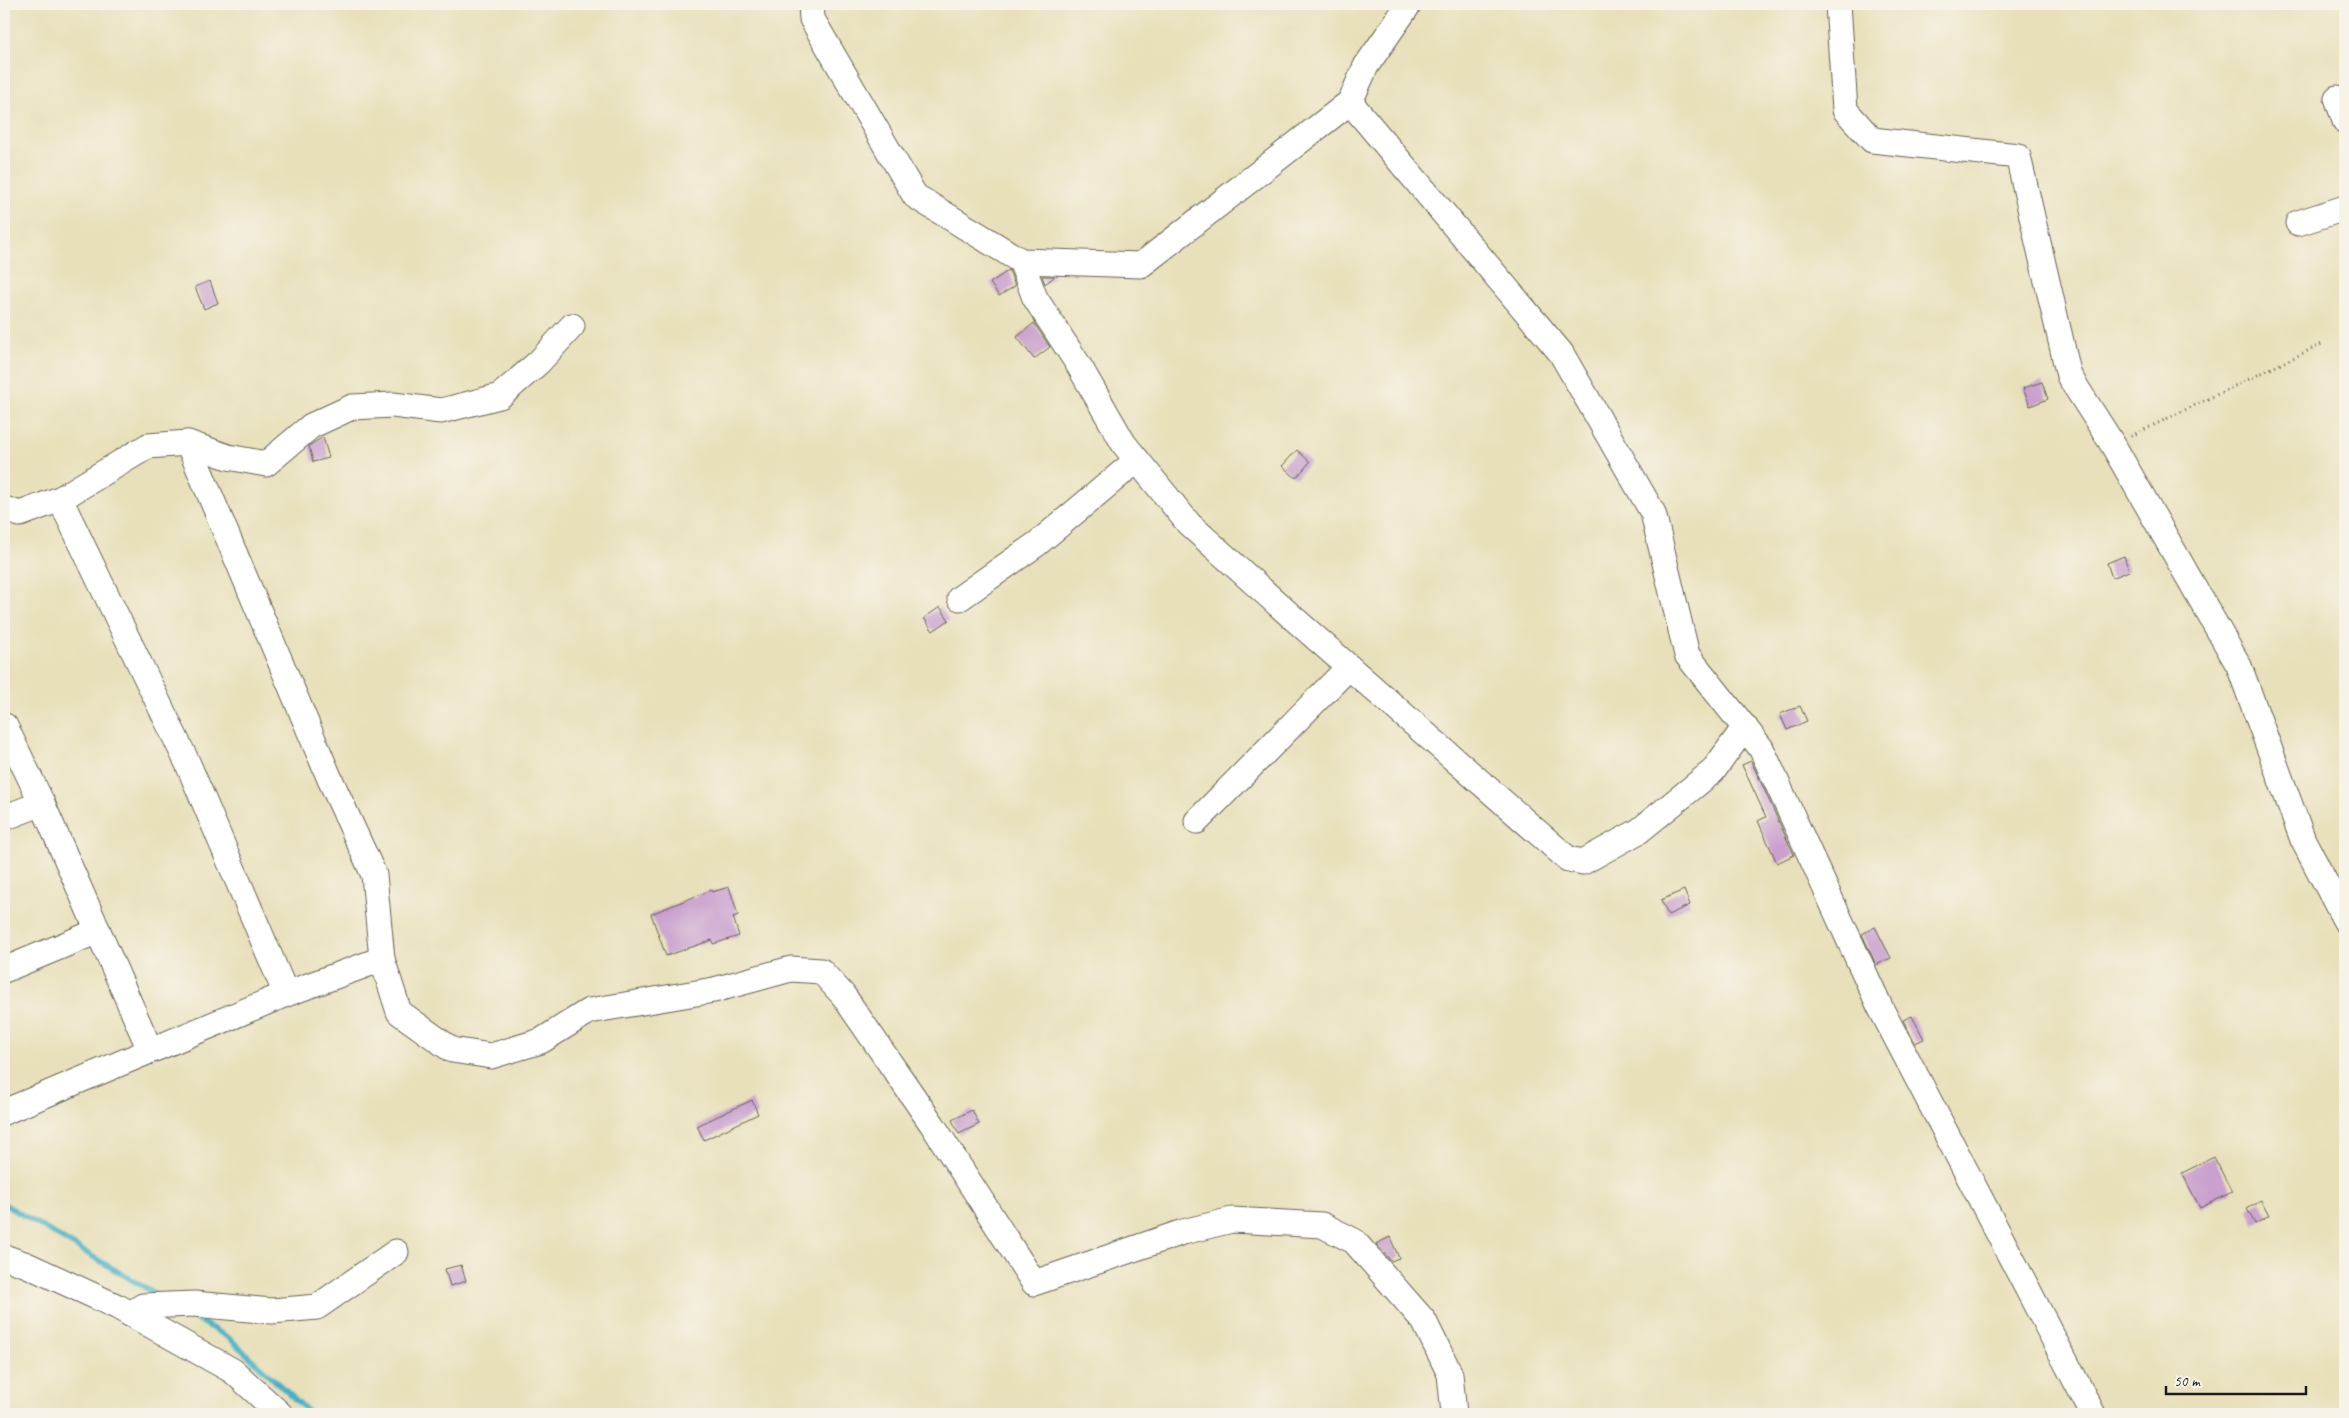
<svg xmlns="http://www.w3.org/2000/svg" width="2349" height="1418" font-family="Caveat,sans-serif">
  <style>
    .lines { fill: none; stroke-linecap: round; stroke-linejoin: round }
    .stream { stroke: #46b0c4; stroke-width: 5.5 }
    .building { fill: #c9a0ce }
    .minor-casing { stroke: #636153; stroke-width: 27 }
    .path { stroke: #636153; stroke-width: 3; stroke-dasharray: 1 4; stroke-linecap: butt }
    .minor { stroke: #fff; stroke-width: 25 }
  </style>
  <rect width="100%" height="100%" fill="#f7f3e8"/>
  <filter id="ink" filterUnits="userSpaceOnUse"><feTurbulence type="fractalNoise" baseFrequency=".02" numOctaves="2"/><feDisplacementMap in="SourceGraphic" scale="10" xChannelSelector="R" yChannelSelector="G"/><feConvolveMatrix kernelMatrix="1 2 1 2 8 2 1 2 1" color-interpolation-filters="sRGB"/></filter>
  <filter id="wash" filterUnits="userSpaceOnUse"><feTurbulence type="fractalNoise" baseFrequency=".0096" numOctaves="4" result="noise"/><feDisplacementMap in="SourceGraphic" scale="20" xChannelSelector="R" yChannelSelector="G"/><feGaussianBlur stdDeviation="1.12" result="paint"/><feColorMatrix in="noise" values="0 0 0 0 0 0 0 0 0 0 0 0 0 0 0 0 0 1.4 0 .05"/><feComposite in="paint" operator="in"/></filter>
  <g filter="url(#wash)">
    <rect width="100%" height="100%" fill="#e8e0ba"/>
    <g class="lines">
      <!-- stream -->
      <g class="stream">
        <path d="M 4,1204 L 159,1296"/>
        <path d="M 188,1314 L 229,1338 L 311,1414"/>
      </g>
    </g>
    <g id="blocks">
      <!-- building -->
      <g class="building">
        <path d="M 1009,270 L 1015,286 L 999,296 L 990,283 Z"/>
        <path d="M 1042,276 L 1054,276 L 1054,277 L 1045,284 Z"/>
        <path d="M 210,281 L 218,303 L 204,309 L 195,287 Z"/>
        <path d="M 1034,323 L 1050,347 L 1034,359 L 1017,337 Z"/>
        <path d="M 2042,382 L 2048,399 L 2030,406 L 2023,388 Z"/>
        <path d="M 323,437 L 329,458 L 313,462 L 309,446 Z"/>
        <path d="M 1297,450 L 1310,462 L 1296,478 L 1282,466 Z"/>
        <path d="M 2124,556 L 2129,571 L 2112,578 L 2107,563 Z"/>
        <path d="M 940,607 L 949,620 L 933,631 L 924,618 Z"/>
        <path d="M 1800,706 L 1807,721 L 1787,730 L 1780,714 Z"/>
        <path d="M 1751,761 L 1794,855 L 1777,863 L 1758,821 L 1766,817 L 1742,765 Z"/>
        <path d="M 729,887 L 738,915 L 733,917 L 739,936 L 713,944 L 712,940 L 666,956 L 651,914 L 711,890 L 712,892 Z"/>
        <path d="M 1684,890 L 1690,905 L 1668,915 L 1661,900 Z"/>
        <path d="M 1875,927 L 1891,958 L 1876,965 L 1862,934 Z"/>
        <path d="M 1912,1016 L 1924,1039 L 1915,1043 L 1903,1020 Z"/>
        <path d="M 752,1100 L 758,1114 L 704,1140 L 697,1126 Z"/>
        <path d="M 972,1110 L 979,1124 L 959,1134 L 952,1120 Z"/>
        <path d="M 2214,1157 L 2232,1192 L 2200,1208 L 2182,1173 Z"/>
        <path d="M 2261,1201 L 2269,1216 L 2255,1224 L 2247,1209 Z"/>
        <path d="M 1390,1237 L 1399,1258 L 1391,1261 L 1376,1244 Z"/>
        <path d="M 461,1265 L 466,1281 L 450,1286 L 445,1269 Z"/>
      </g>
    </g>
  </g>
  <g filter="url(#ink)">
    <use href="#blocks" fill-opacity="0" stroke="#636153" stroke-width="1"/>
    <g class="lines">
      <defs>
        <g id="minor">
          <path d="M 811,4 L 812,19 L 915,196 L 1021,261 L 1141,265 L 1350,102 L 1366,66 L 1409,4"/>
          <path d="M 1838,4 L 1845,110 L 1872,140 L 2018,156 L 2069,376 L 2113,445 L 2239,666 L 2303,840 L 2345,920"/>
          <path d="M 2337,98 L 2345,121"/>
          <path d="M 1350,102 L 1561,353 L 1653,513 L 1687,655 L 1761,748 L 1880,1007 L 2093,1414"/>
          <path d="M 2298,223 L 2345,208"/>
          <path d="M 1021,261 L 1035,298 L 1078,364 L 1124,444 L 1189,524 L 1292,617 L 1568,859 L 1583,862 L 1639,831 L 1713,771 L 1745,727"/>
          <path d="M 188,443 L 228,457 L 266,464 L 311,426 L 352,407 L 393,405 L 441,411 L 500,396 L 539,362 L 572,326"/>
          <path d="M 60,499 L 188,764 L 286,994"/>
          <path d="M 4,509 L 20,514 L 60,499 L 148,446 L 188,443 L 329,777 L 374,875 L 382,959 L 399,1012 L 452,1050 L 491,1056 L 541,1041 L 589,1011 L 714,990 L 791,969 L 821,971 L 843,995 L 932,1124 L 1034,1283 L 1183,1232 L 1232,1220 L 1322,1225 L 1354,1241 L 1424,1321 L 1450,1374 L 1454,1414"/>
          <path d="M 960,598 L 1038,543 L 1137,460"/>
          <path d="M 5,726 L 42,803 L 150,1050"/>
          <path d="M 4,818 L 42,803"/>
          <path d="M 1197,821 L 1349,667"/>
          <path d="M 4,970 L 98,931"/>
          <path d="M 4,1112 L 286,994 L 382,959"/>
          <path d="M 4,1257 L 27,1265 L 118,1307 L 233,1371 L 280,1414"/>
          <path d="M 130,1314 L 143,1306 L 194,1304 L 272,1311 L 317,1307 L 396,1252"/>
        </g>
      </defs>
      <!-- minor casing -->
      <use href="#minor" class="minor-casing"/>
      <!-- path -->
      <path class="path" d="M 2131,436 L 2324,343"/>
      <!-- minor -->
      <use href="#minor" class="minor"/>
    </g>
  </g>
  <!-- margin -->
  <rect width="2349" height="1418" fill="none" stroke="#f7f3e8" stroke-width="20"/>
  <!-- scale -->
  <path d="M2166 1386v8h140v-8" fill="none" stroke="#1c1c1c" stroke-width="2.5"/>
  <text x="2174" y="1386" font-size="15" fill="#1c1c1c" stroke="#f7f3e8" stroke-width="4" paint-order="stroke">50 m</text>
</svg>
